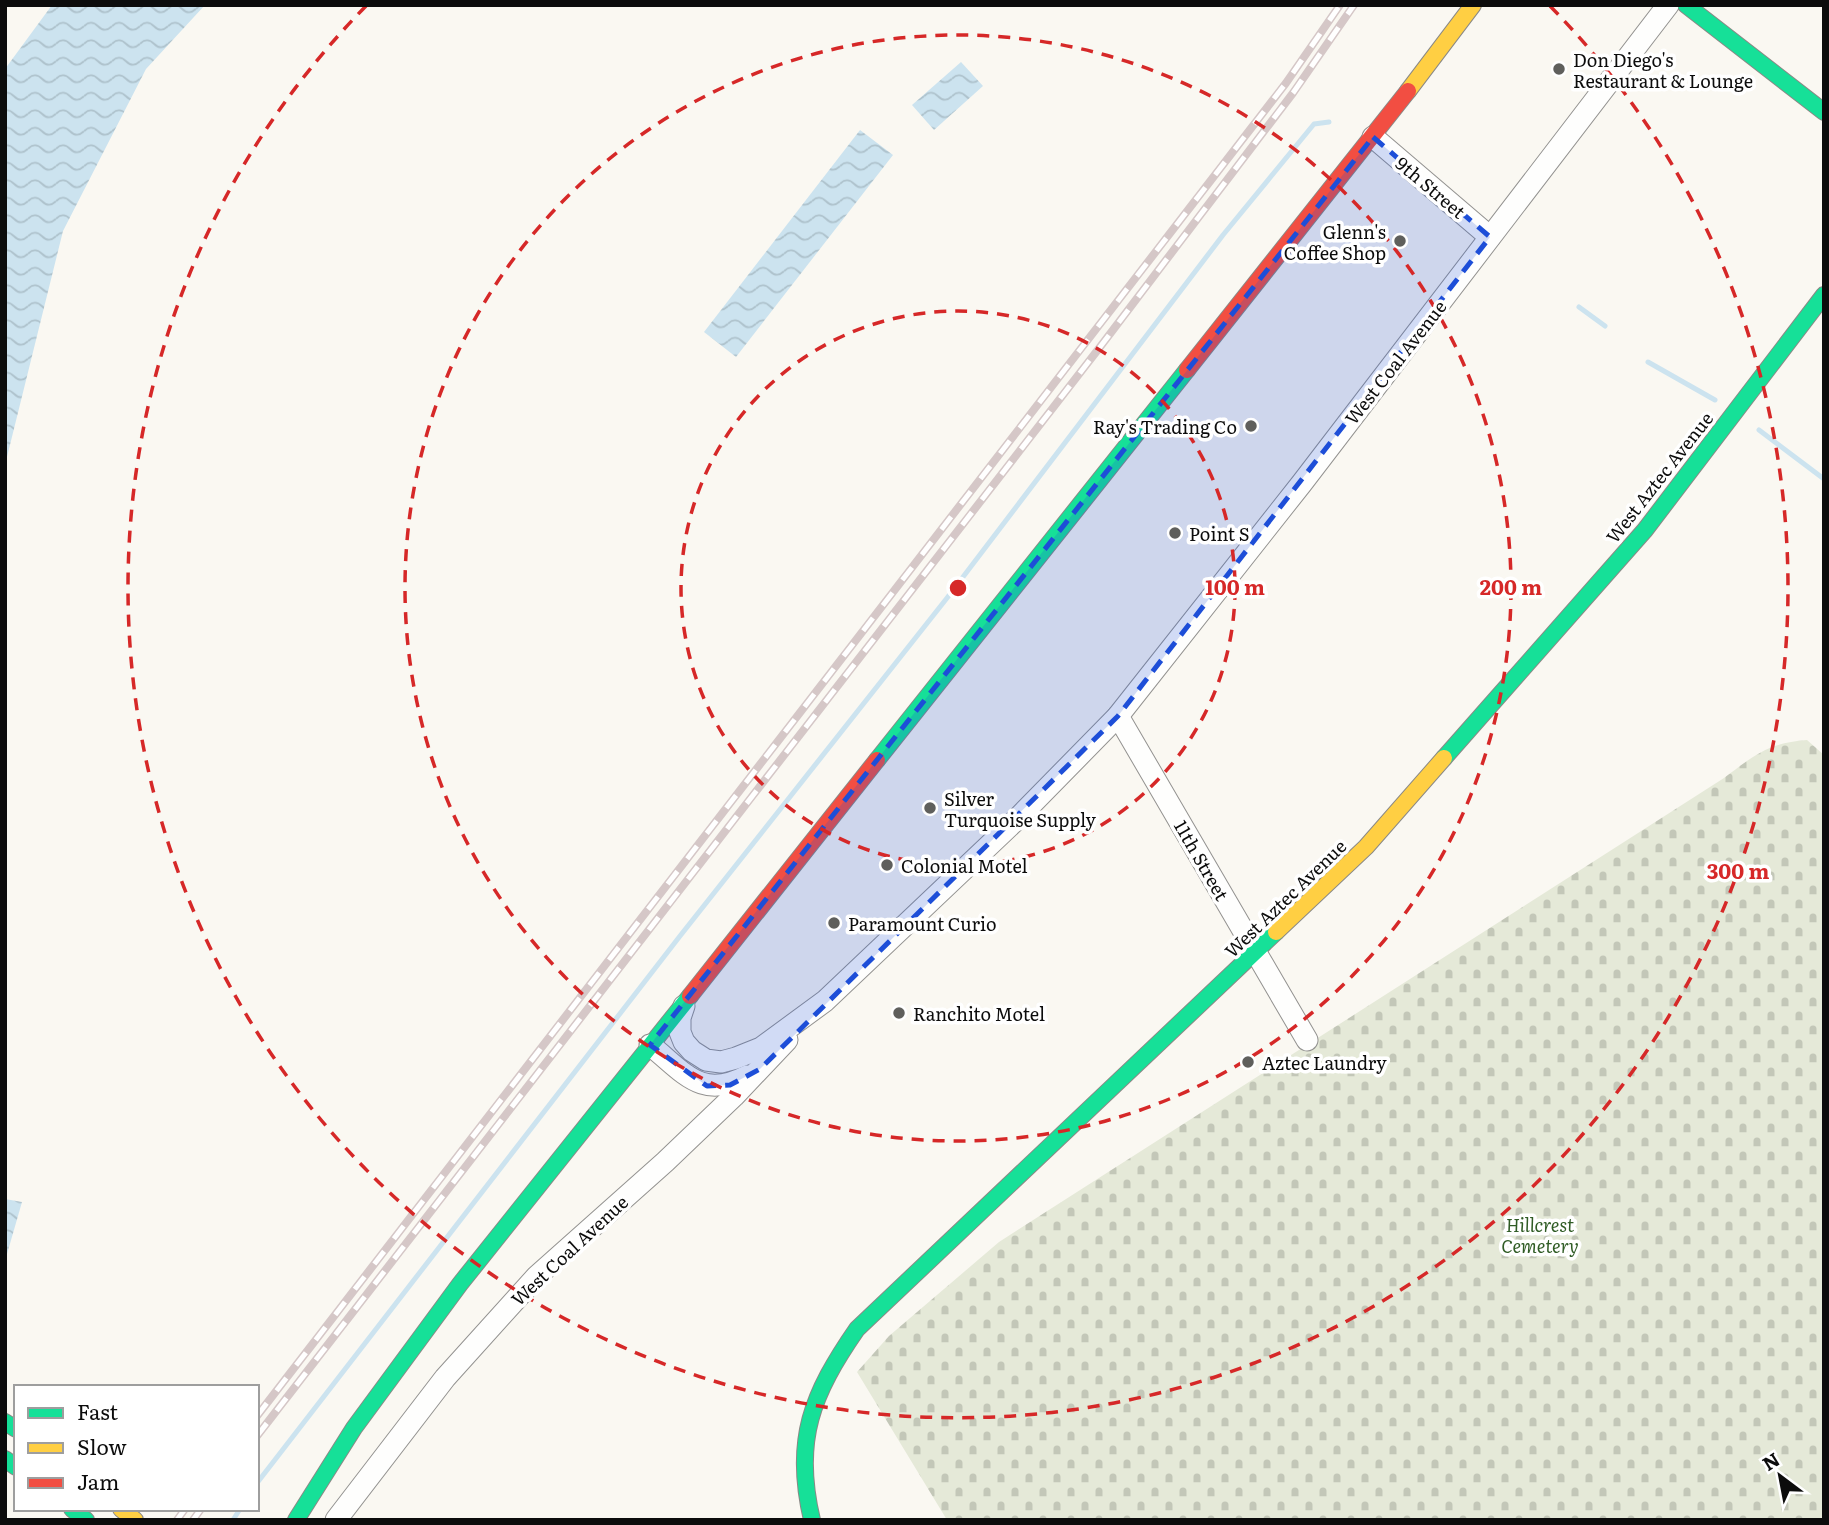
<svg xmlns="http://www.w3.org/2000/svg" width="1829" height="1525" font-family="Literata,serif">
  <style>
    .cemetery { fill: url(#cemetery-stones) }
    .water { fill: url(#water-waves) }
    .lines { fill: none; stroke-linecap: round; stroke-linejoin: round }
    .stream { stroke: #cce3ef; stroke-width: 5 }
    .street-casing { stroke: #939290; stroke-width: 23 }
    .fast-casing { stroke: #8a8986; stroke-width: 18 }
    .slow-casing { stroke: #8a8986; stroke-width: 18 }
    .jam-casing { stroke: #8a8986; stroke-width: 18 }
    .street { stroke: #fefefd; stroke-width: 21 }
    .fast { stroke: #16e098; stroke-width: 16 }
    .slow { stroke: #ffcf43; stroke-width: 16 }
    .jam { stroke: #f24e42; stroke-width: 16 }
    .rail-casing { stroke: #d5c7c7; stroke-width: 8 }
    .rail { stroke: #fff; stroke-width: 5; stroke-dasharray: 16; stroke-linecap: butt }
    .marked { fill: #1d4ed8; fill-opacity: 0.2; stroke: #1d4ed8; stroke-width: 5; stroke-dasharray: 14 9; stroke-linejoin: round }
    .ring { fill: none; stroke: #d62828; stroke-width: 3.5; stroke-dasharray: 12 9 }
    .poi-dot { fill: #5f5f5c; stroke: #fff; stroke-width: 2.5 }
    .labels { text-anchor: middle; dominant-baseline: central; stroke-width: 7; stroke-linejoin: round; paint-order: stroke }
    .poi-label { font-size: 18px; fill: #0c0c0c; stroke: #fff; text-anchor: start }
    .street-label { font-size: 18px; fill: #0c0c0c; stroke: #fff }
    .park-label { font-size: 18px; font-style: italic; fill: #305c25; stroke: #fff }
    .centre { fill: #d62828; stroke: #fff; stroke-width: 3.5 }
    .ring-label { font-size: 21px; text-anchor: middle; font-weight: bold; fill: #d62828; stroke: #fff; stroke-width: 7; stroke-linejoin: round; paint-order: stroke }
  </style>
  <defs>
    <pattern id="cemetery-stones" width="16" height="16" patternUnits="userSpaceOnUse" patternTransform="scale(1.75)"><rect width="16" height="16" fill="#e5e9d8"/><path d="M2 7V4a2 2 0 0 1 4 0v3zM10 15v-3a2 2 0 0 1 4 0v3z" fill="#c3c7b8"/></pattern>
    <pattern id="water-waves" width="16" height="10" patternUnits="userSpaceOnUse" patternTransform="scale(1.75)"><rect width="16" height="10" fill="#cce3ef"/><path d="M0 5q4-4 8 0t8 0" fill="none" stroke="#aec2cc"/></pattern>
  </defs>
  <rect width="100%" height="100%" fill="#faf8f2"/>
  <!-- cemetery -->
  <path class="cemetery" d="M 1807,740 L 1824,755 L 1824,1520 L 947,1520 L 857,1372 L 889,1336 L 999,1242 L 1724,778 C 1755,755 1767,743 1807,740 Z"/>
  <!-- water -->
  <g class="water">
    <path d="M 52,5 L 205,5 L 146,69 L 63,231 L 5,465 L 5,69 Z"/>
    <path d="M 961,62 L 983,86 L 934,130 L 912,105 Z"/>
    <path d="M 860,130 L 893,155 L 736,357 L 704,332 Z"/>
    <path d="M 5,1199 L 22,1202 L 5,1261 Z"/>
  </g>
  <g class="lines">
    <!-- stream -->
    <g class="stream">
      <path d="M 1579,307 L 1605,326"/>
      <path d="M 1648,362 L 1715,400"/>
      <path d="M 1759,430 L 1824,479"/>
      <path d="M 257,1483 L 680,936 L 947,598 L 1223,235 L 1314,124 L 1329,122"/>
      <path d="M 233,1520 L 240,1509"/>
    </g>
    <defs>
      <g id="street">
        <path d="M 1373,137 L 1490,237"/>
        <path d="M 1118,716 L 1307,1040"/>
        <path d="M 684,1006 L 680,1018 L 680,1032 L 684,1042 L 692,1051 L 706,1060 L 721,1062 L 736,1058 L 761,1048 L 825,1001 L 1018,818 L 1118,716 L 1302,483 L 1668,5"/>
        <path d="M 650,1045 C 685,1073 701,1100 747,1076"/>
        <path d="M 336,1520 L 445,1378 L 537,1276 L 665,1162 L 734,1096 L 787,1040"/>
      </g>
      <g id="fast">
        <path d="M 1686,5 L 1824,112"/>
        <path d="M 1444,758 L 1645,530 L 1824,295"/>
        <path d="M 877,760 L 1187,370"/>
        <path d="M 5,1422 L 16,1429"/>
        <path d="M 5,1459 L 16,1467"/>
        <path d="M 72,1509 L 86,1520"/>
        <path d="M 296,1520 L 354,1428 L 460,1284 L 690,996"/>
        <path d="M 812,1520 C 793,1440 812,1394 857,1329 L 1276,932"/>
      </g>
      <g id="slow">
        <path d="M 1408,91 L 1473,5"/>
        <path d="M 1276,932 L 1366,847 L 1444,758"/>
        <path d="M 121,1509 L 135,1520"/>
      </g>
      <g id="jam">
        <path d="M 1187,370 L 1408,91"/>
        <path d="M 690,996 L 877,760"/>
      </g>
    </defs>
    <!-- street casing -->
    <use href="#street" class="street-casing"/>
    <!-- fast casing -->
    <use href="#fast" class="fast-casing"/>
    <!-- slow casing -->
    <use href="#slow" class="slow-casing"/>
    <!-- jam casing -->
    <use href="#jam" class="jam-casing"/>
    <!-- street -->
    <use href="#street" class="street"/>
    <!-- fast -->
    <use href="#fast" class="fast"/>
    <!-- slow -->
    <use href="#slow" class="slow"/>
    <!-- jam -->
    <use href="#jam" class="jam"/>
    <defs>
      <g id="rail">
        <path d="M 257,1416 L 1286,83 L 1340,5"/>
        <path d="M 257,1436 L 1100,347 L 1293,93 L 1354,5"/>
        <path d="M 177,1520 L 185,1509"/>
        <path d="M 193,1520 L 201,1509"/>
      </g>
    </defs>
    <!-- rail casing -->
    <use href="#rail" class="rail-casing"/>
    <!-- rail -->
    <use href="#rail" class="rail"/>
  </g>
  <!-- marked area -->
  <path class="marked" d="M 1373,137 L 1490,237 L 1118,716 L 760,1069 L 730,1085 L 707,1086 L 650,1045 Z"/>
  <!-- distance rings -->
  <g class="ring">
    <circle cx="958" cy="588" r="277"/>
    <circle cx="958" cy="588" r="553"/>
    <path d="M1550 6A830 830 0 1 1 366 6"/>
  </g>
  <!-- markers -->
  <g class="poi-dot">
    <circle cx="1559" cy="69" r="7"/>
    <circle cx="1400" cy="241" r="7"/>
    <circle cx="1251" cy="426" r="7"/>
    <circle cx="1175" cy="533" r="7"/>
    <circle cx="930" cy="808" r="7"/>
    <circle cx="887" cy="865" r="7"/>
    <circle cx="834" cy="923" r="7"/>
    <circle cx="899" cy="1013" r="7"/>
    <circle cx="1248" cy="1062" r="7"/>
  </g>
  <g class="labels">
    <!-- poi labels -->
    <g class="poi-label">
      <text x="1573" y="59">Don Diego's<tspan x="1573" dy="21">Restaurant &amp; Lounge</tspan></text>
      <text x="1386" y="231" text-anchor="end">Glenn's<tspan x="1386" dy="21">Coffee Shop</tspan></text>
      <text x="1237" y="426" text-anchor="end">Ray's Trading Co</text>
      <text x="1189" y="533">Point S</text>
      <text x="944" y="798">Silver<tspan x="944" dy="21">Turquoise Supply</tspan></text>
      <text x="901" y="865">Colonial Motel</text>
      <text x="848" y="923">Paramount Curio</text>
      <text x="913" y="1013">Ranchito Motel</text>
      <text x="1262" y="1062">Aztec Laundry</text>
    </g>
    <!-- street labels -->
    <g class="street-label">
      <text transform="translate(1431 187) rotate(40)">9th Street</text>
      <text transform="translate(1395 362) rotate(-52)">West Coal Avenue</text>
      <text transform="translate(1659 477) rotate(-52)">West Aztec Avenue</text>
      <text transform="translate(1202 860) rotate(60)">11th Street</text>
      <text transform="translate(1285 898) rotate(-44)">West Aztec Avenue</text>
      <text transform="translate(569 1250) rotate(-43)">West Coal Avenue</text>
    </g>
    <!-- park labels -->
    <g class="park-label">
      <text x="1540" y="1224">Hillcrest<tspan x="1540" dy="21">Cemetery</tspan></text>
    </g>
  </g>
  <circle cx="958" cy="588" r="10" class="centre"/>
  <g class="ring-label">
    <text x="1235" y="595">100 m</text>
    <text x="1511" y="595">200 m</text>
    <text x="1738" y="879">300 m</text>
  </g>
  <!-- border -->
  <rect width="1829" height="1525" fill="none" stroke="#0c0c0c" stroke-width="14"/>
  <!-- legend -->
  <rect x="14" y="1385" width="245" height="126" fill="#ffffff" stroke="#9e9e9e" stroke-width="2"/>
  <rect x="28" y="1408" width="35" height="10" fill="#16e098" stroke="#9e9e9e" stroke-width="2"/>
  <text x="77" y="1420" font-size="21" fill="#0c0c0c">Fast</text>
  <rect x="28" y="1443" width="35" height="10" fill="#ffcf43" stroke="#9e9e9e" stroke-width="2"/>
  <text x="77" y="1455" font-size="21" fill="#0c0c0c">Slow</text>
  <rect x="28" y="1478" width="35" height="10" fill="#f24e42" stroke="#9e9e9e" stroke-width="2"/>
  <text x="77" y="1490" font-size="21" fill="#0c0c0c">Jam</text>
  <!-- north arrow -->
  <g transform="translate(1780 1476) rotate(328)" stroke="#ffffff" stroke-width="5" paint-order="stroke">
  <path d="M0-5L12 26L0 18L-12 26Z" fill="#0c0c0c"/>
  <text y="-10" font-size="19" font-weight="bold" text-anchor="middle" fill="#0c0c0c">N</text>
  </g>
</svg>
